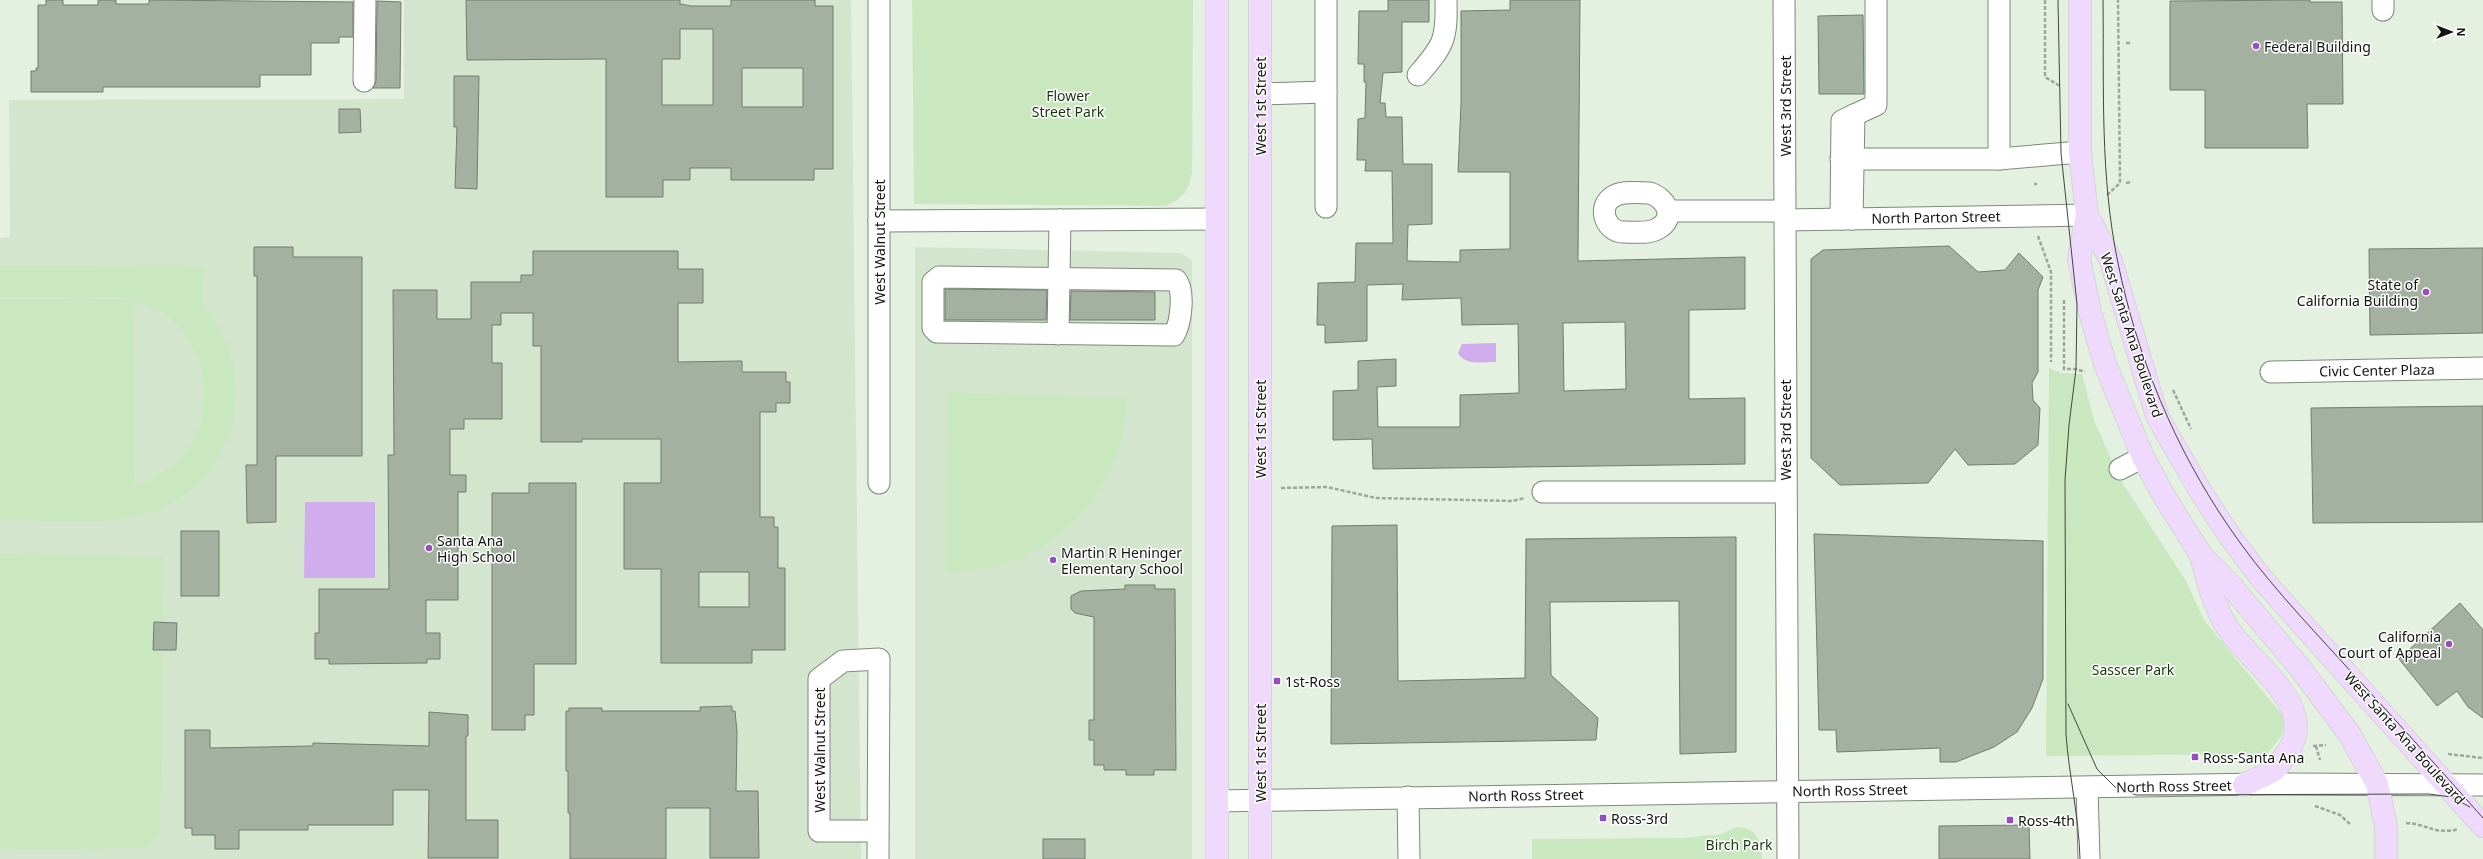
<svg xmlns="http://www.w3.org/2000/svg" width="2483" height="859" font-family="'Noto Sans',sans-serif">
  <style>
    .built { fill: #d4e5ce }
    .green { fill: #c9e8c0 }
    .water { fill: #d2aded }
    .building { fill: #a4b0a0; stroke: #727d6e; fill-rule: evenodd }
    .lines { fill: none; stroke-linecap: round; stroke-linejoin: round }
    .minor-casing { stroke: #7d897a; stroke-width: 23 }
    .major-casing { stroke: #d4d5d4; stroke-width: 24 }
    .path { stroke: #9da79a; stroke-width: 2.5; stroke-dasharray: 4 2; stroke-linecap: butt }
    .minor { stroke: #fff; stroke-width: 21 }
    .major { stroke: #efdafe; stroke-width: 22 }
    .tram { stroke: #414740; stroke-width: 1 }
    .poi-dot { fill: #954dc0; stroke: #fff; stroke-width: 1.5 }
    .labels { text-anchor: middle; dominant-baseline: central; stroke-width: 3; stroke-linejoin: round; paint-order: stroke }
    .poi-label { font-size: 14px; fill: #111510; stroke: #fff; text-anchor: start }
    .park-label { font-size: 14px; fill: #18360d; stroke: #fff }
    .street-label { font-size: 14px; fill: #111510; stroke: #fff }
  </style>
  <rect width="100%" height="100%" fill="#e4f1e0"/>
  <!-- built -->
  <g class="built">
    <path d="M 404,0 L 851,0 L 861,859 L 0,859 L 0,238 L 10,237 L 9,100 L 404,99 Z"/>
    <path d="M 915,247 L 1181,253 L 1192,260 L 1192,859 L 915,859 Z"/>
  </g>
  <!-- green -->
  <g class="green">
    <path d="M 912,0 L 1193,0 L 1192,172 C 1188,192 1184,197 1166,206 L 914,204 Z"/>
    <path d="M 0,265 L 205,266 C 204,278 202,293 204,305 C 205,311 213,317 216,323 C 225,337 232,353 234,370 C 239,401 234,433 217,460 C 167,538 80,520 0,520 L 0,299 L 120,299 L 134,303 L 135,483 L 123,488 C 188,477 221,413 196,353 C 190,339 178,322 164,314 C 153,309 139,302 127,299 C 114,296 99,298 85,298 C 57,297 28,297 0,297 Z"/>
    <path d="M 2049,368 L 2061,373 L 2082,374 L 2094,420 L 2120,479 L 2186,581 L 2204,620 L 2283,716 C 2289,732 2276,743 2266,754 L 2046,756 Z"/>
    <path d="M 947,392 L 1128,398 C 1126,418 1123,438 1116,457 C 1091,526 1019,576 946,572 Z"/>
    <path d="M 0,553 L 164,557 L 160,835 L 146,848 L 0,850 Z"/>
    <path d="M 1737,827 C 1757,828 1761,840 1762,859 L 1532,859 L 1532,839 L 1683,838 L 1721,834 Z"/>
  </g>
  <!-- water -->
  <g class="water">
    <path d="M 1496,343 L 1496,362 C 1483,362 1465,366 1458,353 L 1462,344 Z"/>
    <path d="M 305,502 L 375,502 L 375,578 L 304,578 Z"/>
  </g>
  <!-- building -->
  <g class="building">
    <path d="M 46,0 L 63,0 L 63,5 L 98,5 L 98,0 L 116,0 L 116,4 L 149,4 L 149,0 L 353,2 L 353,37 L 339,37 L 339,43 L 311,43 L 311,75 L 260,75 L 260,87 L 103,87 L 103,92 L 31,92 L 31,71 L 36,71 L 36,68 L 38,68 L 38,5 L 46,5 Z"/>
    <path d="M 466,0 L 680,0 L 680,4 L 691,6 L 731,6 L 731,0 L 815,0 L 815,6 L 833,6 L 833,169 L 814,169 L 814,180 L 731,180 L 731,168 L 690,168 L 690,180 L 663,180 L 663,197 L 606,197 L 606,59 L 467,60 ZM 680,29 L 713,29 L 713,105 L 662,105 L 662,59 L 680,59 ZM 742,68 L 803,68 L 803,107 L 742,107 Z"/>
    <path d="M 1388,0 L 1429,0 L 1429,22 L 1402,22 L 1402,72 L 1383,73 L 1380,103 L 1385,103 L 1386,117 L 1402,117 L 1403,164 L 1432,164 L 1432,224 L 1408,225 L 1407,261 L 1460,262 L 1460,250 L 1510,249 L 1510,172 L 1458,172 L 1461,104 L 1461,11 L 1510,10 L 1510,0 L 1580,0 L 1578,261 L 1745,257 L 1745,309 L 1689,310 L 1689,399 L 1745,398 L 1745,464 L 1373,469 L 1372,439 L 1333,440 L 1333,391 L 1358,390 L 1358,361 L 1396,359 L 1396,386 L 1377,387 L 1378,427 L 1460,427 L 1460,395 L 1519,393 L 1518,324 L 1462,325 L 1461,298 L 1402,300 L 1403,284 L 1367,285 L 1367,341 L 1325,343 L 1325,325 L 1317,325 L 1318,283 L 1355,282 L 1356,243 L 1393,243 L 1392,171 L 1365,171 L 1366,160 L 1357,160 L 1358,119 L 1365,118 L 1366,82 L 1364,82 L 1364,64 L 1358,64 L 1359,11 L 1388,11 ZM 1625,322 L 1626,389 L 1564,391 L 1563,323 Z"/>
    <path d="M 2310,0 L 2310,2 L 2342,2 L 2343,104 L 2307,104 L 2308,148 L 2205,148 L 2205,90 L 2170,90 L 2170,1 Z"/>
    <path d="M 377,1 L 401,2 L 400,88 L 373,88 L 376,81 Z"/>
    <path d="M 1863,15 L 1864,94 L 1819,94 L 1818,16 Z"/>
    <path d="M 454,76 L 479,76 L 477,189 L 455,188 L 457,127 L 454,127 Z"/>
    <path d="M 339,109 L 360,109 L 361,132 L 339,133 Z"/>
    <path d="M 1949,246 L 1978,272 L 2005,270 L 2019,253 L 2043,277 L 2038,290 L 2038,372 L 2032,383 L 2033,400 L 2040,408 L 2038,445 L 2015,464 L 1968,465 L 1955,449 L 1928,483 L 1840,485 L 1811,458 L 1811,259 L 1823,250 Z"/>
    <path d="M 254,247 L 293,247 L 293,257 L 362,257 L 362,456 L 276,456 L 276,522 L 247,523 L 246,465 L 257,465 L 257,276 L 254,276 Z"/>
    <path d="M 2483,248 L 2483,333 L 2370,335 L 2369,249 Z"/>
    <path d="M 533,251 L 678,251 L 678,269 L 703,269 L 703,303 L 678,303 L 678,362 L 742,361 L 742,372 L 786,372 L 786,382 L 790,382 L 790,403 L 776,403 L 776,412 L 760,412 L 760,517 L 774,517 L 774,527 L 778,527 L 778,568 L 785,568 L 785,650 L 752,650 L 752,663 L 661,663 L 661,569 L 624,569 L 624,483 L 661,483 L 661,439 L 582,439 L 582,442 L 541,442 L 541,346 L 533,346 L 533,313 L 501,313 L 501,325 L 492,325 L 492,363 L 502,363 L 502,419 L 464,419 L 464,429 L 450,429 L 450,475 L 466,475 L 466,492 L 458,492 L 458,600 L 426,600 L 426,633 L 440,633 L 440,659 L 427,659 L 427,663 L 329,664 L 329,659 L 315,659 L 315,633 L 319,633 L 319,589 L 389,589 L 388,455 L 394,455 L 393,290 L 437,290 L 437,319 L 471,319 L 471,282 L 521,282 L 521,275 L 533,275 ZM 699,572 L 749,572 L 749,607 L 699,607 Z"/>
    <path d="M 945,289 L 1047,290 L 1046,320 L 945,320 Z"/>
    <path d="M 1071,291 L 1155,292 L 1155,320 L 1070,320 Z"/>
    <path d="M 2483,406 L 2483,522 L 2313,523 L 2311,408 Z"/>
    <path d="M 529,483 L 576,483 L 576,664 L 534,664 L 534,715 L 525,715 L 525,730 L 492,730 L 492,493 L 529,493 Z"/>
    <path d="M 1397,525 L 1398,681 L 1525,678 L 1526,539 L 1736,537 L 1736,752 L 1680,754 L 1679,601 L 1550,602 L 1551,675 L 1598,718 L 1596,740 L 1331,744 L 1332,526 Z"/>
    <rect x="181" y="531" width="38" height="65"/>
    <path d="M 1814,534 L 2043,541 L 2043,679 L 2032,708 L 2017,732 L 1994,747 L 1956,762 L 1940,762 L 1940,748 L 1837,752 L 1836,730 L 1819,730 Z"/>
    <path d="M 1125,585 L 1155,585 L 1155,589 L 1175,589 L 1176,770 L 1154,770 L 1154,775 L 1126,775 L 1126,770 L 1104,770 L 1104,765 L 1094,765 L 1094,740 L 1089,740 L 1089,720 L 1094,720 L 1094,617 L 1075,613 L 1071,609 L 1071,596 L 1081,591 L 1125,589 Z"/>
    <path d="M 2460,603 L 2483,630 L 2483,718 L 2468,707 L 2457,691 L 2437,706 L 2399,659 Z"/>
    <path d="M 154,622 L 177,623 L 176,650 L 153,650 Z"/>
    <path d="M 732,706 L 732,711 L 735,711 L 737,732 L 736,791 L 758,791 L 759,858 L 710,858 L 710,808 L 666,808 L 666,859 L 570,859 L 570,813 L 568,813 L 568,771 L 566,771 L 566,711 L 569,711 L 569,708 L 602,708 L 602,711 L 700,711 L 700,707 Z"/>
    <path d="M 429,712 L 468,715 L 468,736 L 466,736 L 466,820 L 498,820 L 498,858 L 428,858 L 429,790 L 393,790 L 393,825 L 308,825 L 308,830 L 239,830 L 239,849 L 215,849 L 215,835 L 192,835 L 192,828 L 185,828 L 185,730 L 210,730 L 210,748 L 313,746 L 313,743 L 429,746 Z"/>
    <path d="M 2029,825 L 2030,859 L 1939,859 L 1939,826 Z"/>
    <rect x="1043" y="839" width="42" height="20"/>
  </g>
  <g class="lines">
    <defs>
      <g id="minor">
        <path d="M 1326,0 L 1326,207"/>
        <path d="M 1784,0 L 1788,859"/>
        <path d="M 1999,0 L 1999,159"/>
        <path d="M 2383,0 L 2383,10"/>
        <path d="M 1418,75 C 1444,45 1447,40 1446,0"/>
        <path d="M 364,81 L 365,0"/>
        <path d="M 1260,94 L 1326,92"/>
        <path d="M 1854,115 L 1876,105 L 1876,0"/>
        <path d="M 1841,159 L 1999,159 L 2080,152"/>
        <path d="M 1650,193 C 1667,199 1677,219 1657,229 C 1648,234 1634,232 1623,232 C 1607,232 1597,209 1611,198 C 1621,190 1638,193 1650,193 Z"/>
        <path d="M 1668,211 L 1785,211"/>
        <path d="M 1841,219 L 1842,121 L 1854,115 L 1852,219"/>
        <path d="M 1785,220 L 2087,215"/>
        <path d="M 879,221 L 1216,219"/>
        <path d="M 939,277 L 1176,280 C 1185,291 1181,323 1174,335 L 937,332 L 933,328 L 933,282 Z"/>
        <path d="M 1058,334 L 1060,220"/>
        <path d="M 2271,372 L 2483,368"/>
        <path d="M 2120,469 L 2143,457"/>
        <path d="M 879,483 L 879,0"/>
        <path d="M 1543,492 L 1785,492"/>
        <path d="M 2087,788 L 2089,859"/>
        <path d="M 1408,797 L 1409,859"/>
        <path d="M 1217,801 L 2261,784 L 2483,785"/>
        <path d="M 878,831 L 819,831 L 819,679 L 843,661 L 879,659 L 878,859"/>
      </g>
      <g id="major">
        <path d="M 1217,0 L 1217,859"/>
        <path d="M 2080,0 L 2080,152 L 2087,215 L 2111,261 L 2157,416 L 2199,489 L 2229,535 L 2261,578 L 2483,826"/>
        <path d="M 2087,215 L 2079,259 L 2090,312 L 2105,364 L 2143,457 L 2164,496 L 2201,555 L 2232,587 L 2300,668 L 2350,735 L 2377,784 L 2386,826 L 2386,859"/>
        <path d="M 2201,556 C 2208,582 2214,607 2229,630 C 2252,664 2320,707 2287,753 C 2283,758 2279,766 2274,770 C 2265,776 2253,780 2244,785"/>
        <path d="M 1260,859 L 1260,0"/>
      </g>
    </defs>
    <!-- minor casing -->
    <use href="#minor" class="minor-casing"/>
    <!-- major casing -->
    <use href="#major" class="major-casing"/>
    <!-- path -->
    <g class="path">
      <path d="M 2045,0 L 2045,77 L 2060,86"/>
      <path d="M 2126,43 L 2131,43"/>
      <path d="M 2126,183 L 2132,182"/>
      <path d="M 2034,184 L 2037,184"/>
      <path d="M 2107,195 L 2120,183 L 2118,0"/>
      <path d="M 2038,236 L 2051,272 L 2051,362"/>
      <path d="M 2064,300 L 2064,369 L 2076,369 L 2085,372"/>
      <path d="M 2173,390 L 2191,429"/>
      <path d="M 1281,488 L 1327,487 L 1376,498 L 1513,501 L 1524,498"/>
      <path d="M 2313,746 L 2326,745"/>
      <path d="M 2316,746 L 2320,760"/>
      <path d="M 2448,754 L 2483,758"/>
      <path d="M 2315,806 L 2340,815 L 2350,824"/>
      <path d="M 2406,823 C 2428,824 2433,835 2459,829"/>
    </g>
    <!-- minor -->
    <use href="#minor" class="minor"/>
    <!-- major -->
    <use href="#major" class="major"/>
    <!-- tram -->
    <g class="tram">
      <path d="M 2058,0 L 2061,153 L 2077,304 L 2076,369 L 2069,425 L 2065,480 L 2066,734 C 2069,776 2079,817 2080,859"/>
      <path d="M 2103,0 C 2104,88 2100,177 2118,263 C 2137,357 2175,448 2229,527 C 2262,576 2304,620 2344,664 C 2391,715 2437,766 2483,818"/>
      <path d="M 2068,704 L 2097,769 L 2115,787 L 2136,795 L 2429,794 L 2451,797 L 2470,807"/>
    </g>
  </g>
  <!-- markers -->
  <g class="poi-dot">
    <circle cx="2256" cy="46" r="4"/>
    <circle cx="2426" cy="292" r="4"/>
    <circle cx="429" cy="548" r="4"/>
    <circle cx="1053" cy="560" r="4"/>
    <circle cx="2449" cy="644" r="4"/>
    <rect x="1273" y="677" width="8" height="8" rx="2"/>
    <rect x="2191" y="753" width="8" height="8" rx="2"/>
    <rect x="1599" y="814" width="8" height="8" rx="2"/>
    <rect x="2006" y="816" width="8" height="8" rx="2"/>
  </g>
  <g class="labels">
    <!-- poi labels -->
    <g class="poi-label">
      <text x="2264" y="46">Federal Building</text>
      <text x="2418" y="284" text-anchor="end">State of<tspan x="2418" dy="16">California Building</tspan></text>
      <text x="437" y="540">Santa Ana<tspan x="437" dy="16">High School</tspan></text>
      <text x="1061" y="552">Martin R Heninger<tspan x="1061" dy="16">Elementary School</tspan></text>
      <text x="2441" y="636" text-anchor="end">California<tspan x="2441" dy="16">Court of Appeal</tspan></text>
      <text x="1285" y="681">1st-Ross</text>
      <text x="2203" y="757">Ross-Santa Ana</text>
      <text x="1611" y="818">Ross-3rd</text>
      <text x="2018" y="820">Ross-4th</text>
    </g>
    <!-- park labels -->
    <g class="park-label">
      <text x="1068" y="95">Flower<tspan x="1068" dy="16">Street Park</tspan></text>
      <text x="2133" y="669">Sasscer Park</text>
      <text x="1739" y="844">Birch Park</text>
    </g>
    <!-- street labels -->
    <g class="street-label">
      <text transform="translate(1260 106) rotate(-90)">West 1st Street</text>
      <text transform="translate(1785 106) rotate(-90)">West 3rd Street</text>
      <text transform="translate(1936 217) rotate(-1)">North Parton Street</text>
      <text transform="translate(879 242) rotate(-90)">West Walnut Street</text>
      <text transform="translate(2132 335) rotate(72)">West Santa Ana Boulevard</text>
      <text transform="translate(2377 370) rotate(-1)">Civic Center Plaza</text>
      <text transform="translate(1260 429) rotate(-90)">West 1st Street</text>
      <text transform="translate(1785 430) rotate(-90)">West 3rd Street</text>
      <text transform="translate(2405 738) rotate(48)">West Santa Ana Boulevard</text>
      <text transform="translate(819 750) rotate(-90)">West Walnut Street</text>
      <text transform="translate(1260 753) rotate(-90)">West 1st Street</text>
      <text transform="translate(2174 786) rotate(-1)">North Ross Street</text>
      <text transform="translate(1850 790) rotate(-1)">North Ross Street</text>
      <text transform="translate(1526 795) rotate(-1)">North Ross Street</text>
    </g>
  </g>
  <!-- north arrow -->
  <g transform="translate(2451 32) rotate(90)" stroke="#ffffff" stroke-width="3" paint-order="stroke">
  <path d="M0-3L7 15L0 10L-7 15Z" fill="#111510"/>
  <text y="-6" font-size="11" font-weight="bold" text-anchor="middle" fill="#111510">N</text>
  </g>
</svg>
